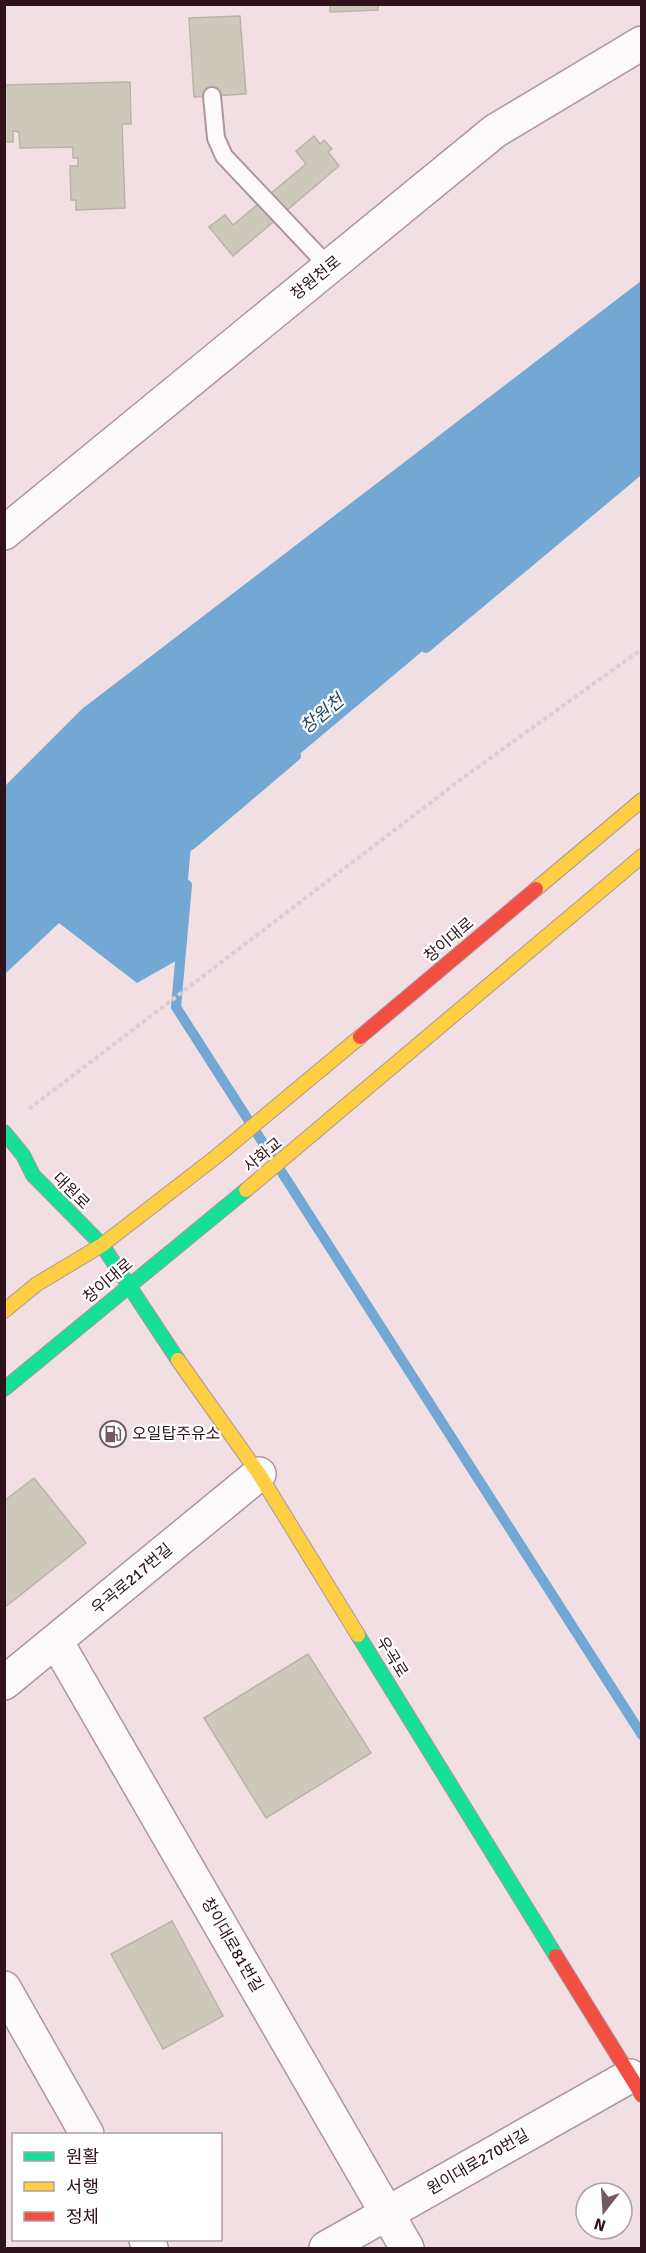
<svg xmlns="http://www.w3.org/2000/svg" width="646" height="2253" font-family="Signika,'Noto Sans KR',sans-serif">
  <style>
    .water { fill: #72a8d3 }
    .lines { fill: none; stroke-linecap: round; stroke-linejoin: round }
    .stream { stroke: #72a8d3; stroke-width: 10 }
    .building { fill: #cdc8bc; stroke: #b8b4a8; stroke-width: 1.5 }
    .lane-casing { stroke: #ad979d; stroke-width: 20 }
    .street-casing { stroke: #ad979d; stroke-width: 36 }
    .fast-casing { stroke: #ad979d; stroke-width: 16 }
    .slow-casing { stroke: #ad979d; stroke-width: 16 }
    .jam-casing { stroke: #ad979d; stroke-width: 16 }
    .path { stroke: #d7d0d2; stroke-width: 4; stroke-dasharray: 4.5 3; stroke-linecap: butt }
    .lane { stroke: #fdfafb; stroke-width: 16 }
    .street { stroke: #fdfafb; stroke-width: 33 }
    .fast { stroke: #16e098; stroke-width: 14 }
    .slow { stroke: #ffcf43; stroke-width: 14 }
    .jam { stroke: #f24e42; stroke-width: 14 }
    .labels { text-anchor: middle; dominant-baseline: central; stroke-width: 4.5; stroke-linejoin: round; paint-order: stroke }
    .street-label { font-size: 16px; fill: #2f121b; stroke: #fff }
    .poi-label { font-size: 16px; fill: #2f121b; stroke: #fff; text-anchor: start }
    .water-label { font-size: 18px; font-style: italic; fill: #1c4968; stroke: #fff }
  </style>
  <rect width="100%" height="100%" fill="#f1dfe3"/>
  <!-- water -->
  <path class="water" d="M 641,281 L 641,468 L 191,845 L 181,958 L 137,983 L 59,923 L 5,974 L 5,786 L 82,709 Z"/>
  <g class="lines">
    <!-- stream -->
    <g class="stream">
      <path d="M 426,648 L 642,468"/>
      <path d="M 178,851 L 191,845 L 296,756"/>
      <path d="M 187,885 L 176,1007 L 642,1735"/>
    </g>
  </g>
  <!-- building -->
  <g class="building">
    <path d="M 330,4 L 378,4 L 378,10 L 330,12 Z"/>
    <path d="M 240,16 L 246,94 L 194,97 L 189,18 Z"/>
    <path d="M 130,82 L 131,124 L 122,124 L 125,208 L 76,210 L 76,200 L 71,200 L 70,166 L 78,166 L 78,158 L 73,158 L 73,147 L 20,148 L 19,132 L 13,131 L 13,142 L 4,142 L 4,85 Z"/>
    <path d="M 314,136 L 320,144 L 324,140 L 332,149 L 328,152 L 339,166 L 233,256 L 209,227 L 225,215 L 233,225 L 306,164 L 296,151 Z"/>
    <path d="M 34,1478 L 86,1543 L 4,1608 L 4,1501 Z"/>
    <path d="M 308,1654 L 371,1753 L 266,1818 L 204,1718 Z"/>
    <path d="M 172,1921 L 223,2016 L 163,2049 L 111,1954 Z"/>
  </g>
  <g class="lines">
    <defs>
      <path id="lane" d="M 212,96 L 216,138 L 224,156 L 329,267"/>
      <g id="street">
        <path d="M 4,533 L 495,131 L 642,43"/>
        <path d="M 56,1641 L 407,2248"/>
        <path d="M 4,1683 L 259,1474"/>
        <path d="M 4,1988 L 87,2134"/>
        <path d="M 146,2240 L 151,2248"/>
        <path d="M 326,2248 L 630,2076"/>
      </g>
      <g id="fast">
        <path d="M 4,1132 L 23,1155 L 33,1175 L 102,1245 L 178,1360"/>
        <path d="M 4,1389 L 246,1190"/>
        <path d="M 358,1635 L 556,1956"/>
      </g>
      <g id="slow">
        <path d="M 536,889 L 642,800"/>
        <path d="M 246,1190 L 642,856"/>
        <path d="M 4,1311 L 37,1284 L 102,1245 L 217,1156 L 360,1037"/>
        <path d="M 178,1360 L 259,1474 L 358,1635"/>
      </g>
      <g id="jam">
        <path d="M 360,1037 L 536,889"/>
        <path d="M 556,1956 L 642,2095"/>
      </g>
    </defs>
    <!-- lane casing -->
    <use href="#lane" class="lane-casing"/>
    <!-- street casing -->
    <use href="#street" class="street-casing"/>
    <!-- fast casing -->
    <use href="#fast" class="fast-casing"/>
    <!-- slow casing -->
    <use href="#slow" class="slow-casing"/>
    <!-- jam casing -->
    <use href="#jam" class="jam-casing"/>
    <!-- path -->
    <path class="path" d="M 29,1109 L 468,774 L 642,649"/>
    <!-- lane -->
    <use href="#lane" class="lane"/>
    <!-- street -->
    <use href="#street" class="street"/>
    <!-- fast -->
    <use href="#fast" class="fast"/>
    <!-- slow -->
    <use href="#slow" class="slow"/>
    <!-- jam -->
    <use href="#jam" class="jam"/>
  </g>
  <!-- icons -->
  <defs>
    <symbol id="fuel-ring" viewBox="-11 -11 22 22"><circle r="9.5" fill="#fff" stroke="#735a61" stroke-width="1.5"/><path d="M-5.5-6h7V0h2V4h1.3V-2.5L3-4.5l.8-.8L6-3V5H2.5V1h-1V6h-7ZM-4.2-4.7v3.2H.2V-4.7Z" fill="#735a61"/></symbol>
  </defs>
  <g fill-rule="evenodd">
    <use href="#fuel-ring" x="98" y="1419" width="30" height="30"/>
  </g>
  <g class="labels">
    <!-- street labels -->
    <g class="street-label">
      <text transform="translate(316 278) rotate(-39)">창원천로</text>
      <text transform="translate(449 940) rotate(-40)">창이대로</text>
      <text transform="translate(263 1155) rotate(-39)">사화교</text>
      <text transform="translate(71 1191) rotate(45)">대원로</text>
      <text transform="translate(108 1281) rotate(-40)">창이대로</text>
      <text transform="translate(132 1579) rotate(-40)">우곡로217번길</text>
      <text transform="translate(392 1657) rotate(58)">우곡로</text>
      <text transform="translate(232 1945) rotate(60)">창이대로81번길</text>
      <text transform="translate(478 2162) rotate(-30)">원이대로270번길</text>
    </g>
    <!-- poi labels -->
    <g class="poi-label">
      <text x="132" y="1434">오일탑주유소</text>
    </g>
    <!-- water labels -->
    <g class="water-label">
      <text transform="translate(322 714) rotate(-40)">창원천</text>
    </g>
  </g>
  <!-- border -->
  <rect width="646" height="2253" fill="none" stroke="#2f121b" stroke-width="12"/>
  <!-- legend -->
  <rect x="12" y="2133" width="210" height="108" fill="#ffffff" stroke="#aca0a4" stroke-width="1.5"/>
  <rect x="24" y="2152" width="30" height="9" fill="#16e098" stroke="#aca0a4" stroke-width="1.5"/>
  <text x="66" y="2163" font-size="18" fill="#2f121b">원활</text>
  <rect x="24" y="2182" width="30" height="9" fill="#ffcf43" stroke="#aca0a4" stroke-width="1.5"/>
  <text x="66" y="2193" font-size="18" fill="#2f121b">서행</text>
  <rect x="24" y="2212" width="30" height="9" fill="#f24e42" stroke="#aca0a4" stroke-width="1.5"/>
  <text x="66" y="2223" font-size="18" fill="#2f121b">정체</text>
  <!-- north arrow -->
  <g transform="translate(604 2211) rotate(197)"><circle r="28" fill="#ffffff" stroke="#aca0a4" stroke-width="1.5"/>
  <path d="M0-4.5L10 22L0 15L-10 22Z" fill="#735a61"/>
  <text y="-9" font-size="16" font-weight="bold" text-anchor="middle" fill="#2f121b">N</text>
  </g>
</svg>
